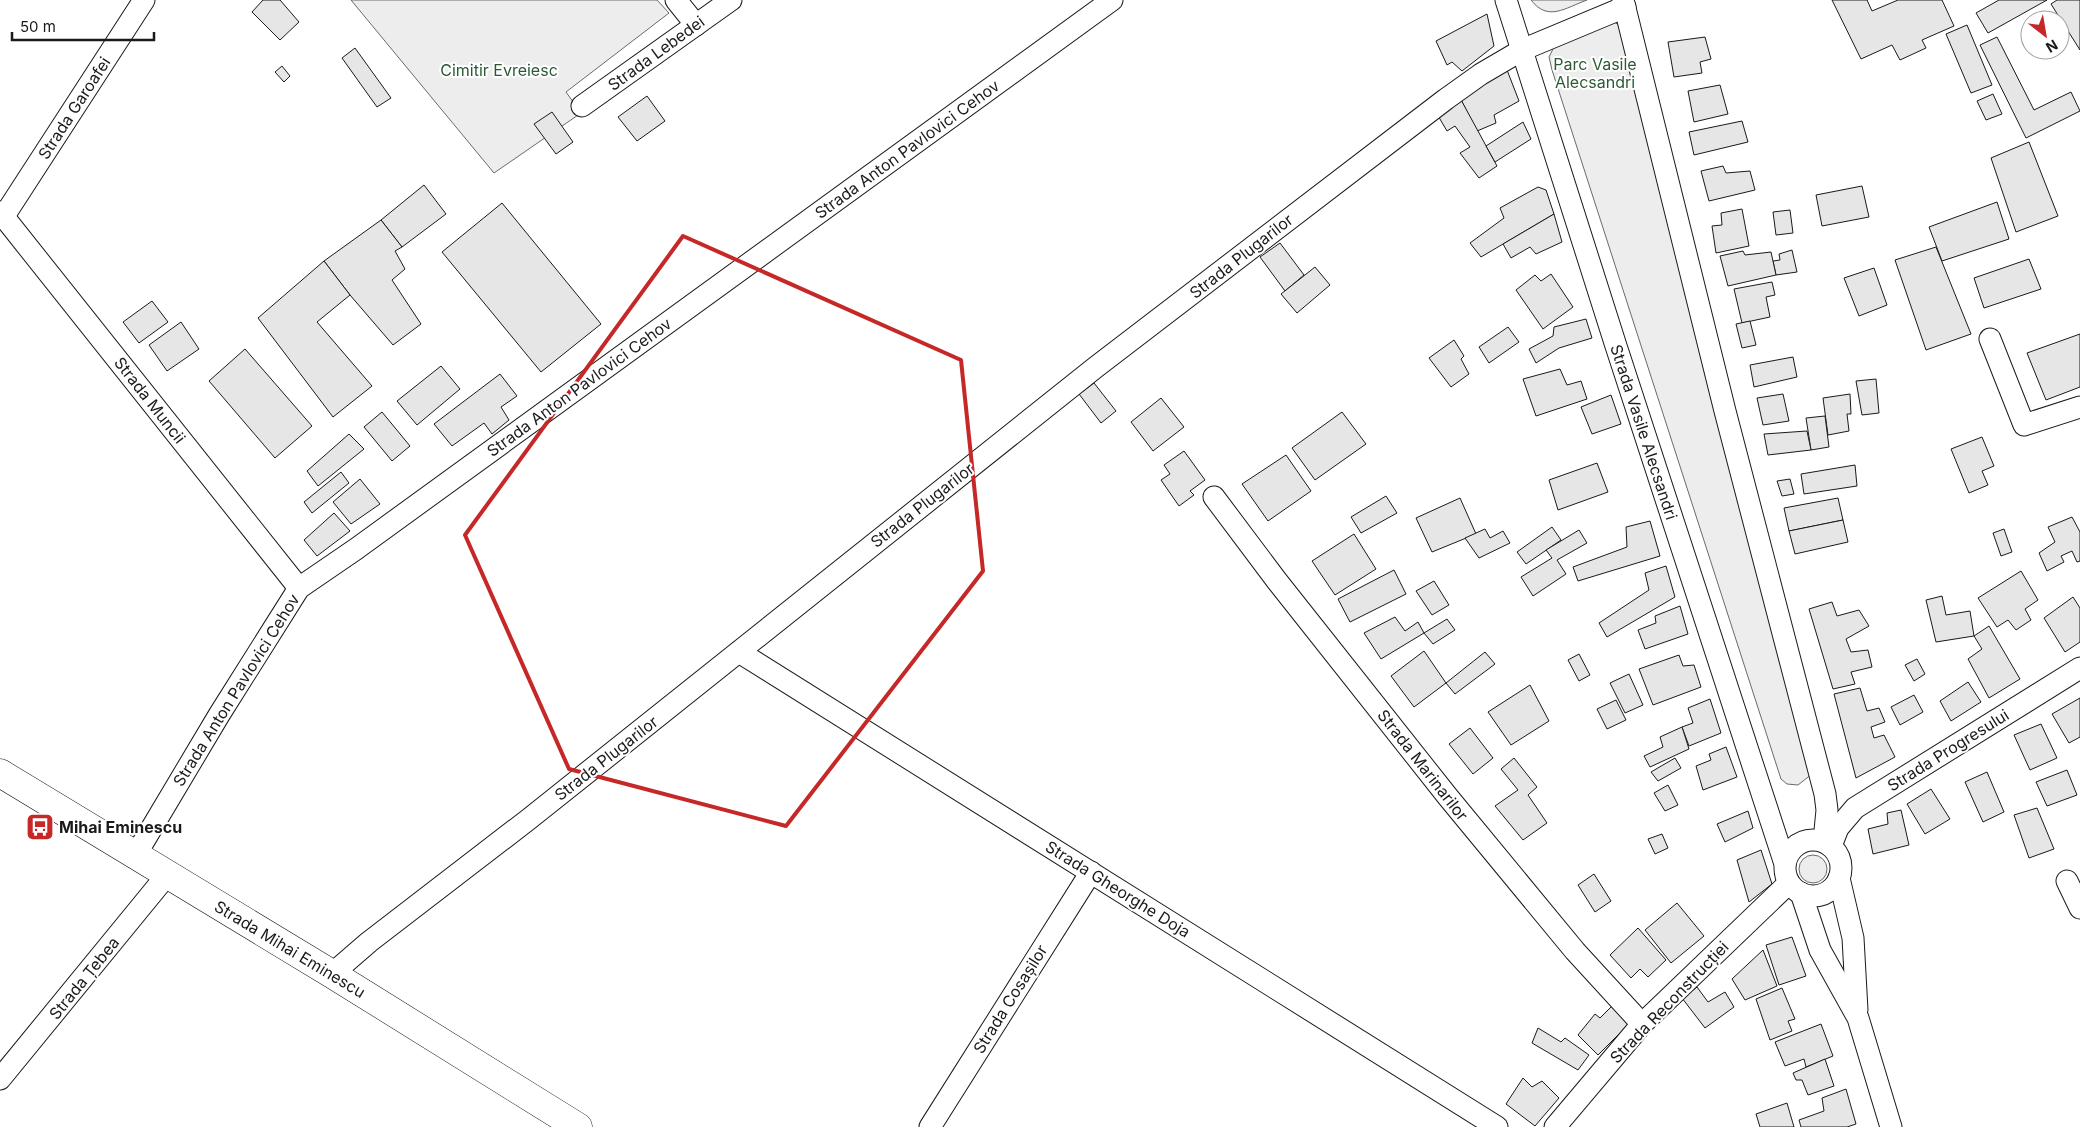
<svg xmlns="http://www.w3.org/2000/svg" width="2080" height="1127" font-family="Inter,sans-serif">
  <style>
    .green { fill: #ededed; stroke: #6a6a6a }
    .building { fill: #e6e6e6; stroke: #1a1a1a }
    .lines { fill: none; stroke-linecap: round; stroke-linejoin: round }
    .minor-casing { stroke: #1a1a1a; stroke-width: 23 }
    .major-casing { stroke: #1a1a1a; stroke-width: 29 }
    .minor { stroke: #fff; stroke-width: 21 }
    .major { stroke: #fff; stroke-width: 28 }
    .marked { fill: none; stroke: #c62828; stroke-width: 4; stroke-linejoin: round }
    .labels { text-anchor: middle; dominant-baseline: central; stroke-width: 4; stroke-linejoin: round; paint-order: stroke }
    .street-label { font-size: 16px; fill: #1a1a1a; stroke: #fff }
    .park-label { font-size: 16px; fill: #2b5a34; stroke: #fff }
    .poi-label { font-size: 16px; font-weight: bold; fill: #1a1a1a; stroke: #fff; text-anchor: start }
  </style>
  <rect width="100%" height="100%" fill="#fff"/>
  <!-- green -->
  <g class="green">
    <path d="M 351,0 L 657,0 L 669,13 L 566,92 L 581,113 L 494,173 Z"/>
    <path d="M 1531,0 L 1587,0 C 1565,8 1548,22 1531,0 Z"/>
    <path d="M 1613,21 L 1620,26 L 1812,774 L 1798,785 L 1787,784 L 1781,779 L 1552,70 L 1549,57 L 1555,45 Z"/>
    <circle cx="1813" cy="869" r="14"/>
  </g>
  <!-- building -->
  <g class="building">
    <path d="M 263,0 L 280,0 L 299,22 L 280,40 L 252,12 Z"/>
    <path d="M 1832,0 L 1867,0 L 1872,11 L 1898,0 L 1942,0 L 1954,26 L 1922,40 L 1926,48 L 1900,60 L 1892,45 L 1861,59 Z"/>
    <path d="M 1999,0 L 2047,0 L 1988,33 L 1976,13 Z"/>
    <path d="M 2057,0 L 2080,0 L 2080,50 L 2051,4 Z"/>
    <path d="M 1487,14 L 1494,46 L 1462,71 L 1452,62 L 1447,65 L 1436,41 Z"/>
    <path d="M 1967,25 L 1992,85 L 1971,93 L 1946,34 Z"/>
    <path d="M 1705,37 L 1711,59 L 1700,62 L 1702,73 L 1674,77 L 1668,42 Z"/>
    <path d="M 1997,37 L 2034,110 L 2071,92 L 2080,111 L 2026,138 L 1980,45 Z"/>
    <path d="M 355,48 L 391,98 L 377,107 L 342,58 Z"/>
    <path d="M 282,66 L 290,76 L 284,82 L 275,72 Z"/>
    <path d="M 1507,70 L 1519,101 L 1494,115 L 1496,123 L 1477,131 L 1460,98 Z"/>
    <path d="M 1720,85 L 1728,114 L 1694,122 L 1688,91 Z"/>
    <path d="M 1993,94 L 2002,114 L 1986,120 L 1977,101 Z"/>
    <path d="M 647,96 L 665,121 L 637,141 L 618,117 Z"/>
    <path d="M 1460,98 L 1497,166 L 1479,178 L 1460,153 L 1470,147 L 1455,126 L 1447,131 L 1437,114 Z"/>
    <path d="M 552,112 L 573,142 L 556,154 L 534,124 Z"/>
    <path d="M 1742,121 L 1748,142 L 1694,155 L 1689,132 Z"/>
    <path d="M 1523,122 L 1531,139 L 1495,162 L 1486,146 Z"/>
    <path d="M 2029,142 L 2058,216 L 2016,232 L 1991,158 Z"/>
    <path d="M 1723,166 L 1726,173 L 1750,171 L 1755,190 L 1709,201 L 1701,171 Z"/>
    <path d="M 424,185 L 446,214 L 402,247 L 381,220 Z"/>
    <path d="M 1862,186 L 1869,217 L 1822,226 L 1816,195 Z"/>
    <path d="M 1538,187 L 1546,190 L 1554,214 L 1481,257 L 1470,243 L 1504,218 L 1500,208 Z"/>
    <path d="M 1997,202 L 2009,239 L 1942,261 L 1929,227 Z"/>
    <path d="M 502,203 L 601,324 L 541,372 L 442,252 Z"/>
    <path d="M 1742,209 L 1749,246 L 1716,253 L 1712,226 L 1722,225 L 1721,213 Z"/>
    <path d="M 1790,210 L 1793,233 L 1776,235 L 1773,212 Z"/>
    <path d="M 1554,214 L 1562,242 L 1536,254 L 1530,247 L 1511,258 L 1503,244 Z"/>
    <path d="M 381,220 L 402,247 L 395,251 L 405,269 L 392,280 L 421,324 L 393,345 L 350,295 L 324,261 Z"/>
    <path d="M 1280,243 L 1304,275 L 1285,291 L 1260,257 Z"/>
    <path d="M 1936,247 L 1971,334 L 1926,350 L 1895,260 Z"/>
    <path d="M 1792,250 L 1797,272 L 1776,275 L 1773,261 L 1780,260 L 1779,254 Z"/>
    <path d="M 1743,251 L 1745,255 L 1771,252 L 1776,275 L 1728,286 L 1720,256 Z"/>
    <path d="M 2029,259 L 2041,289 L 1984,308 L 1974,278 Z"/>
    <path d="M 324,261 L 350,295 L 317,322 L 372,386 L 333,417 L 258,318 Z"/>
    <path d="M 1315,267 L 1330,285 L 1297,313 L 1281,294 Z"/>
    <path d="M 1874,268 L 1887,305 L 1859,316 L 1844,278 Z"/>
    <path d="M 1551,274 L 1573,307 L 1543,329 L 1516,290 L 1535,275 L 1541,281 Z"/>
    <path d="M 1772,282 L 1775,295 L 1766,297 L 1770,317 L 1742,323 L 1734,289 Z"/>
    <path d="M 152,301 L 168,322 L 139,343 L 123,322 Z"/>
    <path d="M 1586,319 L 1592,338 L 1559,348 L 1536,363 L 1529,349 L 1553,336 L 1554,327 Z"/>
    <path d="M 1750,321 L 1756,345 L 1742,348 L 1736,324 Z"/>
    <path d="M 181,322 L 199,349 L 167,371 L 149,345 Z"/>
    <path d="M 1508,327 L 1519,342 L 1489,363 L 1479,347 Z"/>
    <path d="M 2080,334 L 2080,387 L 2046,400 L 2027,353 Z"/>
    <path d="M 1454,340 L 1464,356 L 1461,359 L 1469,374 L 1451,387 L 1429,358 Z"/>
    <path d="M 245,349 L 312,426 L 275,458 L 209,381 Z"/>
    <path d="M 1793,357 L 1797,377 L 1754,387 L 1750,365 Z"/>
    <path d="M 441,366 L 460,389 L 417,425 L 397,401 Z"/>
    <path d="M 1560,369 L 1567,385 L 1581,381 L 1587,399 L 1536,416 L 1523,379 Z"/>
    <path d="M 500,374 L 517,396 L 501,407 L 509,420 L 492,434 L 484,423 L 452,446 L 434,424 Z"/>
    <path d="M 1876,379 L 1879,413 L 1862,415 L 1856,381 Z"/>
    <path d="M 1094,383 L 1116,411 L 1101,423 L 1079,394 Z"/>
    <path d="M 1783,394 L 1789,421 L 1763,425 L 1757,398 Z"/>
    <path d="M 1850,394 L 1851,414 L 1847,414 L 1849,431 L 1828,435 L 1823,398 Z"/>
    <path d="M 1611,395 L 1621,424 L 1592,434 L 1581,407 Z"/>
    <path d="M 1161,398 L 1184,427 L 1153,451 L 1131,422 Z"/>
    <path d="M 382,412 L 410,446 L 392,461 L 364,427 Z"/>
    <path d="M 1342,412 L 1366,444 L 1315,480 L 1292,448 Z"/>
    <path d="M 1825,416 L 1829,447 L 1811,450 L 1806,418 Z"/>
    <path d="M 1807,431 L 1811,450 L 1768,455 L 1764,434 Z"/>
    <path d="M 349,434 L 364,449 L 318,486 L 307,471 Z"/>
    <path d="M 1982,437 L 1994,466 L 1982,471 L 1988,485 L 1969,493 L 1951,449 Z"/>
    <path d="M 1184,451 L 1205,480 L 1190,491 L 1194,495 L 1179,506 L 1161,480 L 1170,474 L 1164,465 Z"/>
    <path d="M 1286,455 L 1311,491 L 1268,521 L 1242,484 Z"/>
    <path d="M 1597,463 L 1608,492 L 1558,510 L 1549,480 Z"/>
    <path d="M 1855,465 L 1857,486 L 1804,494 L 1801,474 Z"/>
    <path d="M 341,472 L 349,483 L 312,513 L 304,502 Z"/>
    <path d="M 360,479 L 380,504 L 351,524 L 333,502 Z"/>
    <path d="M 1790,479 L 1794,494 L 1782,496 L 1777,481 Z"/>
    <path d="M 1386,496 L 1397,513 L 1361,533 L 1351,517 Z"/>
    <path d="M 1460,498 L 1476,534 L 1432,552 L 1416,518 Z"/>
    <path d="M 1838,498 L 1843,520 L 1789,531 L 1784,508 Z"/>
    <path d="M 334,513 L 350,531 L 317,556 L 304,540 Z"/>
    <path d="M 2072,517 L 2080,532 L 2080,561 L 2077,562 L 2072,551 L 2061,556 L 2064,562 L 2047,571 L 2039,553 L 2055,542 L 2048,527 Z"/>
    <path d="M 1843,520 L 1848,542 L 1795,554 L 1789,531 Z"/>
    <path d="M 1650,521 L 1660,556 L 1578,581 L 1573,567 L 1627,547 L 1626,527 Z"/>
    <path d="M 1552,527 L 1561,540 L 1526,564 L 1517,552 Z"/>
    <path d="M 1485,529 L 1490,538 L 1503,531 L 1510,543 L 1479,558 L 1465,538 Z"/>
    <path d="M 2004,529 L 2012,552 L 2001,556 L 1993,533 Z"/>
    <path d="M 1579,530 L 1587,543 L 1557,560 L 1566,574 L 1533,596 L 1521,577 L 1552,558 L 1546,550 Z"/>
    <path d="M 1354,534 L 1376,569 L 1335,595 L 1312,561 Z"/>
    <path d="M 1666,566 L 1675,597 L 1607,637 L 1599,623 L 1649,590 L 1645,573 Z"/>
    <path d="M 1394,570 L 1406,594 L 1350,622 L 1338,599 Z"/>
    <path d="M 2021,571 L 2038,600 L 2025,609 L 2031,620 L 2016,630 L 2008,620 L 1997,627 L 1978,598 Z"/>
    <path d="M 1434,581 L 1449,605 L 1432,615 L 1416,591 Z"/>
    <path d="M 1942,596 L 1946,615 L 1970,611 L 1974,636 L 1936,642 L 1926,600 Z"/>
    <path d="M 2073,597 L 2080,608 L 2080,642 L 2065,652 L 2044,618 Z"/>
    <path d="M 1832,602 L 1837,616 L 1859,610 L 1869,626 L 1846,639 L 1851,652 L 1868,650 L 1872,667 L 1851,672 L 1855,684 L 1833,689 L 1809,609 Z"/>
    <path d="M 1680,606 L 1688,634 L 1645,649 L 1638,630 L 1656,623 L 1655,616 Z"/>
    <path d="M 1395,617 L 1405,631 L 1418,622 L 1424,633 L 1381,659 L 1364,633 Z"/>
    <path d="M 1447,619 L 1455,630 L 1433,644 L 1424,633 Z"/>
    <path d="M 1989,626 L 2020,679 L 1989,698 L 1968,659 L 1982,649 L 1974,636 Z"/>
    <path d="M 1424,651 L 1446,683 L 1414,707 L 1391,676 Z"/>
    <path d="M 1485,652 L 1495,664 L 1455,694 L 1446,683 Z"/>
    <path d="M 1579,654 L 1590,675 L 1579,681 L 1568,660 Z"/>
    <path d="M 1679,655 L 1683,666 L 1694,665 L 1701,687 L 1653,705 L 1639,669 Z"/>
    <path d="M 1917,659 L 1925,674 L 1914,681 L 1905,665 Z"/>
    <path d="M 1629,674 L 1643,705 L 1625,713 L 1610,683 Z"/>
    <path d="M 1968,682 L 1981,702 L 1951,721 L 1940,701 Z"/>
    <path d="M 1530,685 L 1549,721 L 1511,745 L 1488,712 Z"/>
    <path d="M 1860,688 L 1867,711 L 1879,708 L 1885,722 L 1871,727 L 1874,738 L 1884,735 L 1895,757 L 1856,778 L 1834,694 Z"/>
    <path d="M 1914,695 L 1923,712 L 1900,725 L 1891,707 Z"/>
    <path d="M 2080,698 L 2080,737 L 2069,743 L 2052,714 Z"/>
    <path d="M 1710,699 L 1721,733 L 1689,746 L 1682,727 L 1693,723 L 1688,708 Z"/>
    <path d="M 1616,700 L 1626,720 L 1607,729 L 1597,709 Z"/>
    <path d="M 2041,724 L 2057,758 L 2030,770 L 2014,735 Z"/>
    <path d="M 1682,727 L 1689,749 L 1650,767 L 1644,756 L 1663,747 L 1660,737 Z"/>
    <path d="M 1470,728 L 1493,758 L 1473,774 L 1449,744 Z"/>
    <path d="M 1726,747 L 1737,777 L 1703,790 L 1696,766 L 1711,760 L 1709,754 Z"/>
    <path d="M 1514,758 L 1537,787 L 1528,795 L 1547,823 L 1523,840 L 1495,806 L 1518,790 L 1501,769 Z"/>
    <path d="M 1675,758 L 1681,768 L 1658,781 L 1651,772 Z"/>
    <path d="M 2067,770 L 2077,795 L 2047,806 L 2036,782 Z"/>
    <path d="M 1987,772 L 2004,812 L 1983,822 L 1965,782 Z"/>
    <path d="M 1668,785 L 1678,805 L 1665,811 L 1654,793 Z"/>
    <path d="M 1931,789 L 1950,819 L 1925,834 L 1907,804 Z"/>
    <path d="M 2037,808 L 2054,849 L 2029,858 L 2014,815 Z"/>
    <path d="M 1901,810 L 1909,845 L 1873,854 L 1868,829 L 1888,824 L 1887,813 Z"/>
    <path d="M 1748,811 L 1753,828 L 1725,842 L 1717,824 Z"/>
    <path d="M 1662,834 L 1668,848 L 1655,854 L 1648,839 Z"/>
    <path d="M 1761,850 L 1772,884 L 1749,902 L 1737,860 Z"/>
    <path d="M 1594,874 L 1611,901 L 1595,912 L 1578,885 Z"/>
    <path d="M 1677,903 L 1704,936 L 1671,963 L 1645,930 Z"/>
    <path d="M 1638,928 L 1666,960 L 1648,977 L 1640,969 L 1631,978 L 1610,955 Z"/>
    <path d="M 1792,937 L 1806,976 L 1779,985 L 1766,945 Z"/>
    <path d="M 1763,950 L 1777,986 L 1745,1000 L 1732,979 Z"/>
    <path d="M 1697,987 L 1708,1002 L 1725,992 L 1734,1007 L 1705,1028 L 1682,998 Z"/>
    <path d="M 1782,988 L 1795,1019 L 1788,1021 L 1792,1031 L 1770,1040 L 1756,999 Z"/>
    <path d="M 1615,1003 L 1633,1020 L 1598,1055 L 1578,1035 L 1595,1014 L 1600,1018 Z"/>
    <path d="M 1821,1024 L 1833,1056 L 1806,1067 L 1804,1059 L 1785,1066 L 1775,1042 Z"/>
    <path d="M 1538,1028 L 1561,1042 L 1565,1038 L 1589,1055 L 1578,1070 L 1532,1043 Z"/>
    <path d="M 1825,1059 L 1834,1086 L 1808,1095 L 1802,1080 L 1796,1080 L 1793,1073 Z"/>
    <path d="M 1523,1078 L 1532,1087 L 1542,1081 L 1559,1098 L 1535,1126 L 1506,1104 Z"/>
    <path d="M 1846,1089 L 1856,1124 L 1847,1127 L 1801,1127 L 1799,1120 L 1824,1111 L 1822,1098 Z"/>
    <path d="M 1787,1103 L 1794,1127 L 1760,1127 L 1756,1114 Z"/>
  </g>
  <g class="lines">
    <defs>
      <g id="minor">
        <path d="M 676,0 L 696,25"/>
        <path d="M 1506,0 L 1616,346 L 1785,864"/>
        <path d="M 1623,0 L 1725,411 L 1825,794 L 1827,810 L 1824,841"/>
        <path d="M 582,106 L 731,0"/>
        <path d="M 0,212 L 299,588"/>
        <path d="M 4,216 L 144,0"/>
        <path d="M 1990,339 L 2024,425 L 2080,407"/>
        <path d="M 1214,497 L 1277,581 L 1448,797 L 1575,951 L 1642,1024"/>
        <path d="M 739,652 L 1497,1127"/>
        <circle cx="1813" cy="868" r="28"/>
        <path d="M 1831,846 L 1838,828 L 1855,808 L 2080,668"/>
        <path d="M 135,856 L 219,715 L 299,588 L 356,549 L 1112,0"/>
        <path d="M 1839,878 L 1853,938 L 1857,1010"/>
        <path d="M 2067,881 L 2080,908"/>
        <path d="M 1801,893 L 1820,950 L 1858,1018 L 1891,1127"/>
        <path d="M 332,974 L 369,942 L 529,819 L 1096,367 L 1446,99 L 1481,74 L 1522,50 L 1625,7"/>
        <path d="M 0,1079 L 167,875"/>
        <path d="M 930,1127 L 1091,872"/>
        <path d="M 1555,1127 L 1642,1024 L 1789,883"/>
      </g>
      <path id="major" d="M 0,773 L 332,974 L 578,1127"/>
    </defs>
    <!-- minor casing -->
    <use href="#minor" class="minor-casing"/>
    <!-- major casing -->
    <use href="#major" class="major-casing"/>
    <!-- minor -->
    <use href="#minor" class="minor"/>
    <!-- major -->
    <use href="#major" class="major"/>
  </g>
  <!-- marked area -->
  <path class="marked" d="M 683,236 L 961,360 L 983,571 L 786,826 L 569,769 L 465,535 Z"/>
  <!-- icons -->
  <defs>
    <symbol id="bus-square" viewBox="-11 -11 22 22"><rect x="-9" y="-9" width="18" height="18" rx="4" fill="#c62828" stroke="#fff"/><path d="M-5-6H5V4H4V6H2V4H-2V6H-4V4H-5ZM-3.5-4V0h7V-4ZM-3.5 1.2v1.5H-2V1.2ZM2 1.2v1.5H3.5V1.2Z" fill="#fff"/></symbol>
  </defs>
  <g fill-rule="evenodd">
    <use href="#bus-square" x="24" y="811" width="32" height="32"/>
  </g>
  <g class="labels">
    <!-- street labels -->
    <g class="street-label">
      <text transform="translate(656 53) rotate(-36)">Strada Lebedei</text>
      <text transform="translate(74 108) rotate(-57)">Strada Garoafei</text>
      <text transform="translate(907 149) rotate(-36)">Strada Anton Pavlovici Cehov</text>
      <text transform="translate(1241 256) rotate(-38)">Strada Plugarilor</text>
      <text transform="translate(579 387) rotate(-36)">Strada Anton Pavlovici Cehov</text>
      <text transform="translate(150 400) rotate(52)">Strada Muncii</text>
      <text transform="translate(1644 432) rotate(72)">Strada Vasile Alecsandri</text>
      <text transform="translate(922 505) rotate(-38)">Strada Plugarilor</text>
      <text transform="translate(236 690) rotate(-58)">Strada Anton Pavlovici Cehov</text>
      <text transform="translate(1948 750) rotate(-32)">Strada Progresului</text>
      <text transform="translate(606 758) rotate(-38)">Strada Plugarilor</text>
      <text transform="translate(1423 765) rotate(52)">Strada Marinarilor</text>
      <text transform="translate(1118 889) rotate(32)">Strada Gheorghe Doja</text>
      <text transform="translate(290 949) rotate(31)">Strada Mihai Eminescu</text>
      <text transform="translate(84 978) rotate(-51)">Strada Țebea</text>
      <text transform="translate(1010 999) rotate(-58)">Strada Cosașilor</text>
      <text transform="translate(1669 1002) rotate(-46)">Strada Reconstrucției</text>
    </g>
    <!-- park labels -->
    <g class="park-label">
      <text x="1595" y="64">Parc Vasile<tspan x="1595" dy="18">Alecsandri</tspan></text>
      <text x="499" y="70">Cimitir Evreiesc</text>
    </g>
    <!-- poi labels -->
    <g class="poi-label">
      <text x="59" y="827">Mihai Eminescu</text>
    </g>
  </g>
  <!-- north arrow -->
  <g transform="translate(2045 35) rotate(149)"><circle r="24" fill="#ffffff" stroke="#a3a3a3"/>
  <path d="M0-4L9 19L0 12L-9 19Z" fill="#c62828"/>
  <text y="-8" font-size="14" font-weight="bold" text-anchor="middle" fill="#1a1a1a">N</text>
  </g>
  <!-- scale -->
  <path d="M12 32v8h142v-8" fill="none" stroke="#1a1a1a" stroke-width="2.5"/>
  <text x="20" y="32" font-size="15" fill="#1a1a1a" stroke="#ffffff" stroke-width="4" paint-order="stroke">50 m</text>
</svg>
